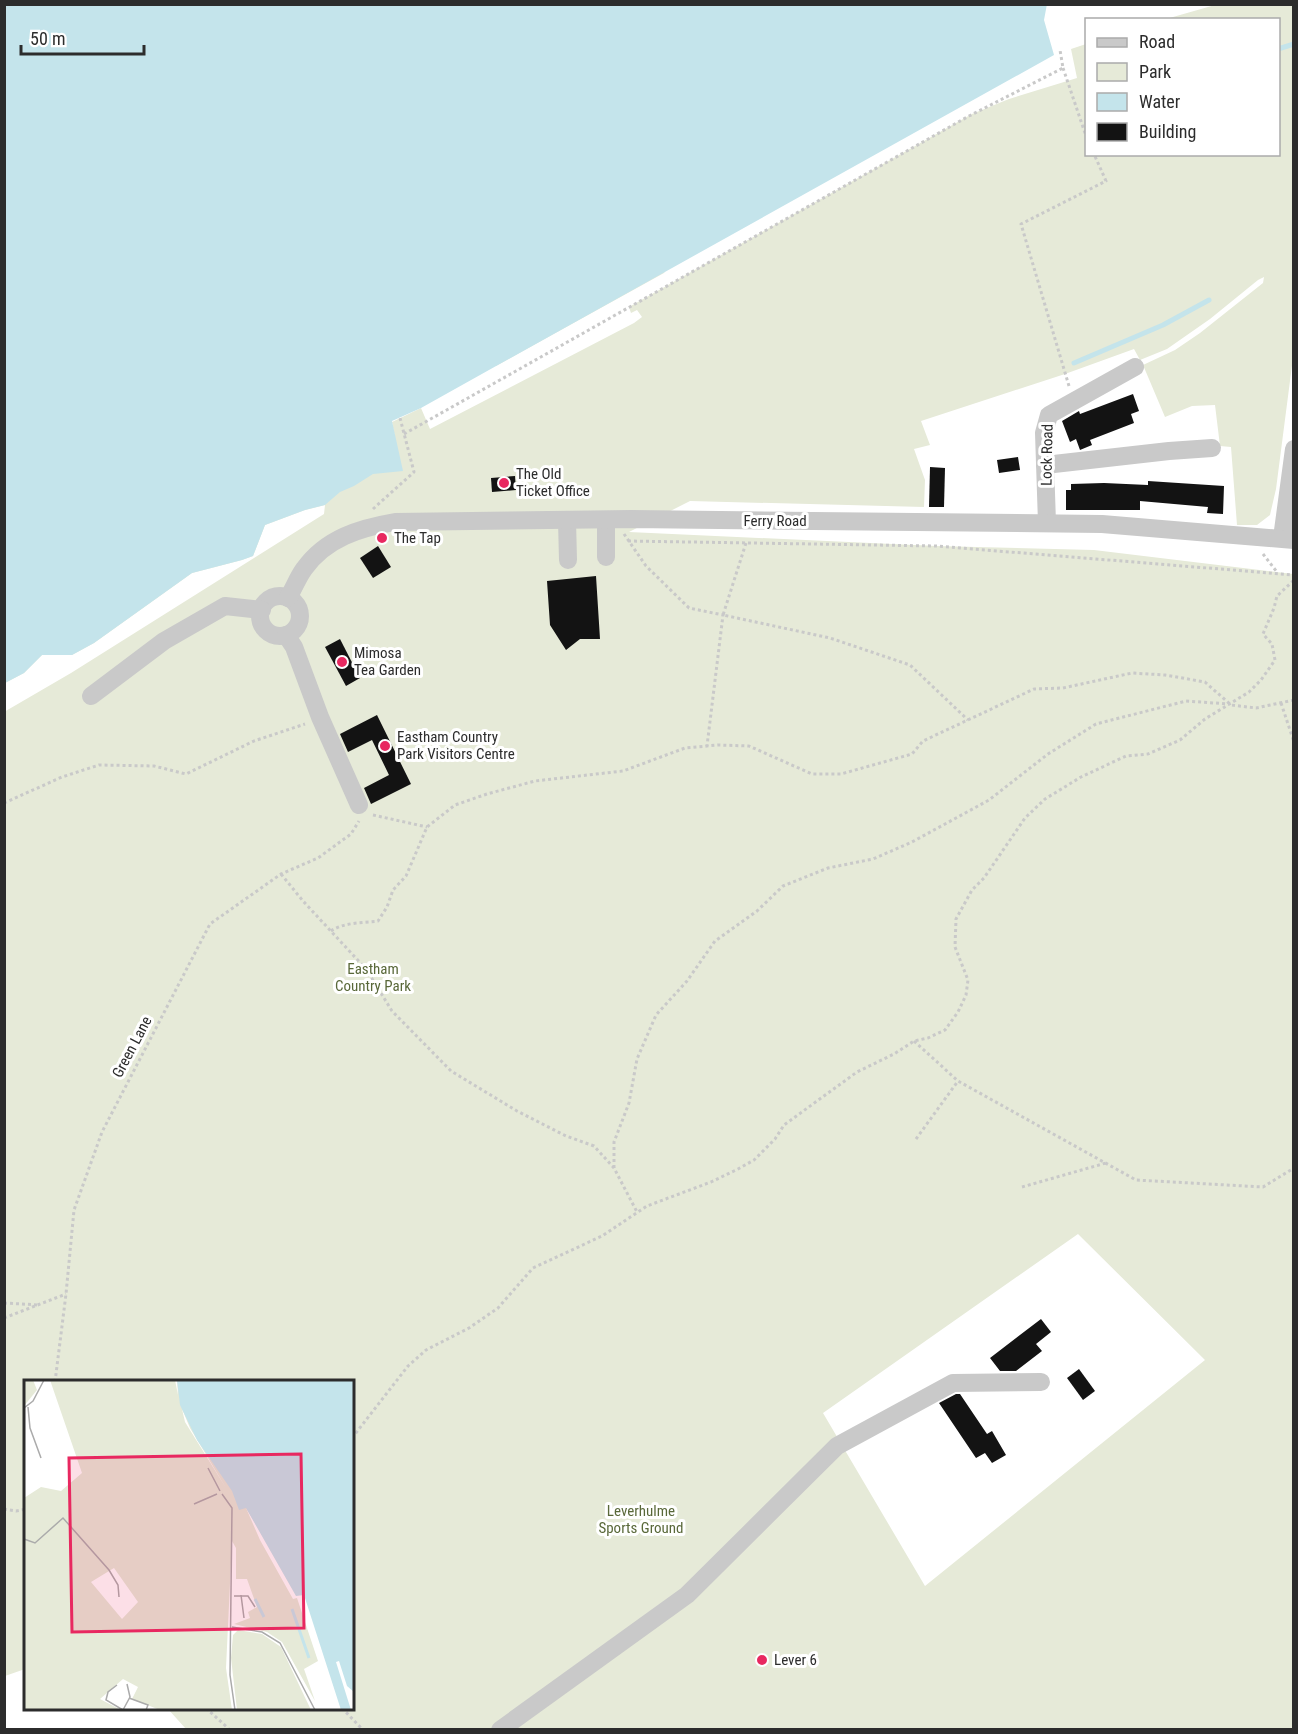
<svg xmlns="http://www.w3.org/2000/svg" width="1298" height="1734" font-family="'Roboto Condensed',sans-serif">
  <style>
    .green { fill: #e6ead8; fill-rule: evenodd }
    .water { fill: #c4e4eb }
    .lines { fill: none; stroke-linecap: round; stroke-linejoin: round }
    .stream { stroke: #c4e4eb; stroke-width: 5 }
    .building { fill: #131313 }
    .path { stroke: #c9c9c9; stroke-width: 3; stroke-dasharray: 3 3; stroke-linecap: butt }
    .minor { stroke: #c9c9c9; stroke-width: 18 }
    .poi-dot { fill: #e82860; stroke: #fff; stroke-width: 2 }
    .labels { text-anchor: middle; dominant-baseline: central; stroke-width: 6; stroke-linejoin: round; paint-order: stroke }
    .street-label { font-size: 15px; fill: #2c2c2c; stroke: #fff }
    .poi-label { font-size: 15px; fill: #2c2c2c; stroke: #fff; text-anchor: start }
    .park-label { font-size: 15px; fill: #596839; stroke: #fff }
    .inset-river { fill: none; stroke: #c4e4eb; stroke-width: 3 }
    .inset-road { fill: none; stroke: #ababab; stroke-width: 1.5 }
    .view { fill: #e82860; fill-opacity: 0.15; stroke: #e82860; stroke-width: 3 }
    .inset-edge { fill: none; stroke: #2c2c2c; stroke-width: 3 }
  </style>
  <rect width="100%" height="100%" fill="#fff"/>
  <!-- green -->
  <path class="green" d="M 1215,5 L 1293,5 L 1294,350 L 1276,489 L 1270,515 L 1257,525 L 1237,525 L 1231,447 L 1220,446 L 1215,405 L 1192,406 L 1165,417 L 1143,365 L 1175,350 L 1200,333 L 1263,283 L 1264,277 L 1258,280 L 1210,319 L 1167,349 L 1140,360 L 1134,349 L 1065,374 L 921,421 L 930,445 L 914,449 L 925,480 L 924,507 L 690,501 L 629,532 L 936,546 L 1094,550 L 1293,574 L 1293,1729 L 186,1729 L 168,1709 L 352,1708 L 352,1382 L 26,1382 L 25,1669 L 5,1676 L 4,712 L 71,673 L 324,514 L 325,505 L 305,510 L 265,525 L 253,556 L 242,560 L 192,573 L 94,643 L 72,655 L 42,655 L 24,673 L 5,683 L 5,580 L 176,478 L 233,436 L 342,360 L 479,274 L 639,163 L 824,86 L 863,79 L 988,36 L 988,51 L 903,74 L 879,93 L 737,153 L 710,183 L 710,227 L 700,234 L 699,242 L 681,251 L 664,273 L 496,366 L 478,362 L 435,387 L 369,385 L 368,425 L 335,456 L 359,455 L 366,440 L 395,438 L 392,422 L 421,408 L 430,429 L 634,323 L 642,317 L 637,310 L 631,313 L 629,307 L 972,114 L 1009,99 L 1077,78 L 1071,49 L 1086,44 L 1086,154 L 1278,154 L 1278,20 L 1166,19 ZM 1078,1234 L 1205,1360 L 925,1586 L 823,1413 Z"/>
  <!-- water -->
  <path class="water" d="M 5,4 L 1047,4 L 1044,20 L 1054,55 L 421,408 L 392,421 L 403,471 L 373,474 L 354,486 L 340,492 L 325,505 L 305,510 L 265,525 L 253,556 L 242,560 L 192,573 L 94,643 L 72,655 L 42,655 L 24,673 L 5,683 Z"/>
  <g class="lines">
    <!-- stream -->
    <g class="stream">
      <path d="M 1278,49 L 1294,44"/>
      <path d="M 1074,363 L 1163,325 L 1209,300"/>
    </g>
  </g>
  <!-- building -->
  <g class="building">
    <path d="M 1133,394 L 1139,411 L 1131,414 L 1134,423 L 1090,440 L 1092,445 L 1080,450 L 1076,439 L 1070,442 L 1062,421 L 1079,411 L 1080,414 Z"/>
    <path d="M 1018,457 L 1020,470 L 999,473 L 997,460 Z"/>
    <path d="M 930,467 L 945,468 L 944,507 L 929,507 Z"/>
    <path d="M 515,476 L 516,490 L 492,492 L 491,478 Z"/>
    <path d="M 1148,481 L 1224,486 L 1223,514 L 1207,513 L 1208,507 L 1140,501 L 1140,510 L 1066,510 L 1066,490 L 1071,490 L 1071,484 L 1104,483 L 1148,485 Z"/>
    <path d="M 378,546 L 391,567 L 373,578 L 360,558 Z"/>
    <path d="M 596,576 L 600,639 L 580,639 L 566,650 L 550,625 L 547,581 Z"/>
    <path d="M 340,639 L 360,678 L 346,686 L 325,647 Z"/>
    <path d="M 377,715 L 411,784 L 371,804 L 364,788 L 389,775 L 372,740 L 348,752 L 340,734 Z"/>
    <path d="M 1041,1319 L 1051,1332 L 1036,1344 L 1042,1351 L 1016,1371 L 1000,1371 L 990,1358 Z"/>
    <path d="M 1079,1369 L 1095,1391 L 1083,1400 L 1067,1378 Z"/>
    <path d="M 956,1394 L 960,1394 L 987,1434 L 992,1431 L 1006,1455 L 992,1463 L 985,1453 L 976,1458 L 939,1403 Z"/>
  </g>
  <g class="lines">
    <!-- path -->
    <g class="path">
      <path d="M 1063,68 L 1086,136"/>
      <path d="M 1069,386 L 1021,224 L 1106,181 L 1094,154"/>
      <path d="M 404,434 L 969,116 L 1063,68 L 1060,50"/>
      <path d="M 373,509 L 414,472 L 400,418"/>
      <path d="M 624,534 L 646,566 L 689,608 L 723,615 L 707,746"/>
      <path d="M 628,541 L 936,546 L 1294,575"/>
      <path d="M 746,543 L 723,615 L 830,638 L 910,665 L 968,720"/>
      <path d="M 1263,554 L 1277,572"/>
      <path d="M 1281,703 L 1294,742"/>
      <path d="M 4,803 L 62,777 L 99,765 L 154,766 L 186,774 L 254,741 L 305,724"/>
      <path d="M 373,815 L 427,827"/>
      <path d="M 281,874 L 303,901 L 366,969 L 392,1011 L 451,1071 L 517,1111 L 566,1136 L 594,1146 L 614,1168 L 637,1212"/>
      <path d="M 331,931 C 344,922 363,923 378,921 L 387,907 L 393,890 L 406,876 L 427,827 L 455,805 L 487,794 L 535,781 L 623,771 L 685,748 L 718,745 L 749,746 L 812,774 L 841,774 L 912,754 L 923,741 L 1034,689 L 1063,688 L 1132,673 L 1165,675 L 1205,682 L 1231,705 L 1256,708 L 1294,700"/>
      <path d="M 914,1041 L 958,1081 L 1136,1180 L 1263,1187 L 1294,1168"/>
      <path d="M 916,1139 L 958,1081"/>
      <path d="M 614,1168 L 614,1142 L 629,1103 L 637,1059 L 656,1015 L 687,981 L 715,941 L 757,911 L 783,886 L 828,868 L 873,859 L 912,842 L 989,800 L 1048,754 L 1096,724 L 1186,701 L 1229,704"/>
      <path d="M 1022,1187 L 1106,1163"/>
      <path d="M 4,1303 L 39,1305"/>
      <path d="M 4,1318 L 66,1294"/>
      <path d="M 55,1382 L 66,1294 L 74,1210 L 102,1132 L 210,924 L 281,874 L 318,858 L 351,834 L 359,821"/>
      <path d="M 352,1438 L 408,1366 L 426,1350 L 469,1328 L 498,1308 L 533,1268 L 602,1236 L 647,1206 L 711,1182 L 738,1169 L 754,1160 L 775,1139 L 784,1125 L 857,1072 L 894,1054 L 914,1041 L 928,1038 L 945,1030 L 958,1012 L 966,995 L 968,980 L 955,947 L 956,919 L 972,890 L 984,878 L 1025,818 L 1045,799 L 1081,777 L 1126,756 L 1148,754 L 1180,740 L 1205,719 L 1249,692 L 1261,680 L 1275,660 L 1272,644 L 1263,634 L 1274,608 L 1277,596 L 1294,580"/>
      <path d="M 4,1509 L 16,1511 L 26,1509"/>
      <path d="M 206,1708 L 230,1730"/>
      <path d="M 342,1708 L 363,1730"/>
    </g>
    <!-- minor -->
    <g class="minor">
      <path d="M 1045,465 L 1169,451 L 1212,448"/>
      <path d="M 567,520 L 568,560"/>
      <path d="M 606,520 L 606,557"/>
      <path d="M 1047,523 L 1044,433 L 1049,415 L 1135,367"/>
      <path d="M 1282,538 L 1294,449"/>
      <circle cx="280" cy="616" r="20"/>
      <path d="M 288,598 C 294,588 298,577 304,569 C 326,538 360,528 395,522 L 631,519 L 1102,524 L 1294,540"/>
      <path d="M 286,635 L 294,647 L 320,717 L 359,805"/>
      <path d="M 91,696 L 164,641 L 225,606 L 262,610"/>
      <path d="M 500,1730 L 687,1595 L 837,1446 L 953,1383 L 1041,1382"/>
    </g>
  </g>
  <!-- markers -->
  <g class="poi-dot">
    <circle cx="504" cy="483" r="6"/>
    <circle cx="382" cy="538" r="6"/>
    <circle cx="342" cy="662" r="6"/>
    <circle cx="385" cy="746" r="6"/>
    <circle cx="762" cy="1660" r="6"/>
  </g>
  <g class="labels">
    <!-- street labels -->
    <g class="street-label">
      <text transform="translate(1047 455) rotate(-89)">Lock Road</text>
      <text x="775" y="521">Ferry Road</text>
      <text transform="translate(132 1047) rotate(-62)">Green Lane</text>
    </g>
    <!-- poi labels -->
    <g class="poi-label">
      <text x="516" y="474">The Old<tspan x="516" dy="17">Ticket Office</tspan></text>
      <text x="394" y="538">The Tap</text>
      <text x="354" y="653">Mimosa<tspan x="354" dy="17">Tea Garden</tspan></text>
      <text x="397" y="737">Eastham Country<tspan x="397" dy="17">Park Visitors Centre</tspan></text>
      <text x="774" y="1660">Lever 6</text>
    </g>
    <!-- park labels -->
    <g class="park-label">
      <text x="373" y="969">Eastham<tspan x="373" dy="17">Country Park</tspan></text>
      <text x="641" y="1511">Leverhulme<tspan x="641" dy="17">Sports Ground</tspan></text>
    </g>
  </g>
  <!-- overview -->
  <g transform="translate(24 1380)">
    <rect width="330" height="330" fill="#fff"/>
    <path d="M 0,0 L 9,0 L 13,10 L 0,26 ZM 26,0 L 151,0 L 154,15 L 153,0 L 245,166 L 222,128 L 236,160 L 269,219 L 273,218 L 294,281 L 280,289 L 291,321 L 258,262 L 243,252 L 210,244 L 226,238 L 224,232 L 233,227 L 223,199 L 212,199 L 212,168 L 208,161 L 202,288 L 208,330 L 136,330 L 108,319 L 114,307 L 99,299 L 76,319 L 97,330 L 0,330 L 0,118 L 17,107 L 37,111 L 58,93 ZM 158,29 L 166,48 L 202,108 L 161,42 ZM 90,188 L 114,222 L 98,239 L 67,202 ZM 214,250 L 238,254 L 257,267 L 287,330 L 213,330 L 207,278 L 209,255 Z" fill="#e6ead8" fill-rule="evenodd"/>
    <path d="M 153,0 L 330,0 L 330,312 L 323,306 L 315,281 L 312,282 L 327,330 L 317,330 L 280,215 L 272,216 L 222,128 L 215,130 L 208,111 L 173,60 L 156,25 Z" fill="#c4e4eb"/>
    <path class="inset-river" d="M 231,219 L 240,237M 268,229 L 285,278"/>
    <path class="inset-road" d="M 4,27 L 6,48 L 17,78M 0,28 L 9,21 L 20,0M 184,88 L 196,111M 198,114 L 208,128 L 206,295 L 211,330M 170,124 L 193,114M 0,159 L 11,163 L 39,138 L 85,190 L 94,205 L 95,217M 217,215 L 220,238M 210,216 L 224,216 L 231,227M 208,247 L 238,252 L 256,263 L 291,330M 93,305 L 84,312 L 82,320 L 99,330M 105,318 L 124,325 L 122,330M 99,330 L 106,317 L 103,304"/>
    <path class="view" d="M 277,74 L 280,248 L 48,252 L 45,78 Z"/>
    <rect width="330" height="330" class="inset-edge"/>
  </g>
  <!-- border -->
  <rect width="1298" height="1734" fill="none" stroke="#2c2c2c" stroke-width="12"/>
  <!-- legend -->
  <rect x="1085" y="18" width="195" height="138" fill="#ffffff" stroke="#ababab" stroke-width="1.5"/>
  <rect x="1097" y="38" width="30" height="9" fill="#c9c9c9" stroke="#ababab" stroke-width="1.5"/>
  <text x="1139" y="48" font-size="18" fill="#2c2c2c">Road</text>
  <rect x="1097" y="63" width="30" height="18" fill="#e6ead8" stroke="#ababab" stroke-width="1.5"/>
  <text x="1139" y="78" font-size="18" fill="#2c2c2c">Park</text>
  <rect x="1097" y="93" width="30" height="18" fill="#c4e4eb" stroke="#ababab" stroke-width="1.5"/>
  <text x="1139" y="108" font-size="18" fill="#2c2c2c">Water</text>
  <rect x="1097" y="123" width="30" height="18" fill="#131313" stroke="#ababab" stroke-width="1.5"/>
  <text x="1139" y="138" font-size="18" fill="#2c2c2c">Building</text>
  <!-- scale -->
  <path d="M21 45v9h123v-9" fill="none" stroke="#2c2c2c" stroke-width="3"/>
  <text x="30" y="45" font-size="18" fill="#2c2c2c" stroke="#ffffff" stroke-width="4.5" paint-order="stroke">50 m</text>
</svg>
